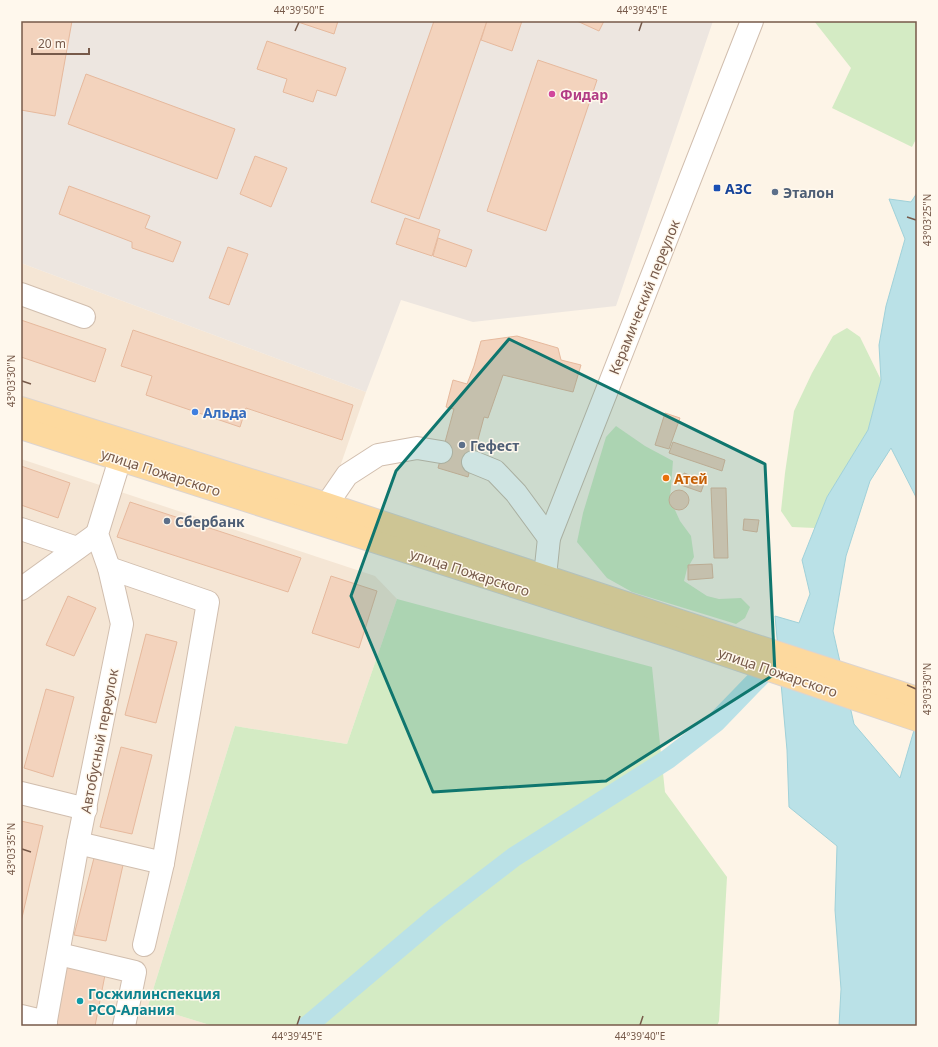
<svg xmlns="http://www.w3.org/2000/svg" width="938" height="1047" font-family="'Noto Sans',sans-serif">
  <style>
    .residential { fill: #f5e6d5 }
    .industrial { fill: #ede6e0 }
    .green { fill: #d4ebc4 }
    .water { fill: #bae1e7; stroke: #a0d1d9 }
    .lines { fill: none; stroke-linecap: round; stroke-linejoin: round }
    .canal { stroke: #bae1e7; stroke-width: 20 }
    .building { fill: #f3d3bd; stroke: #e6b99d }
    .minor-casing { stroke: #d1beae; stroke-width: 24 }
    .major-casing { stroke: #dcd4d0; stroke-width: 24 }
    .minor { stroke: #fff; stroke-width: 22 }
    .major { stroke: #fdd99e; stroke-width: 22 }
    .marked { fill: #0f766e; fill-opacity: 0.2; stroke: #0f766e; stroke-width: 3; stroke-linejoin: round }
    .ticks { fill: none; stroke: #775a4a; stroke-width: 1.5 }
    .hotel-dot { fill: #d1479c; stroke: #fff8ed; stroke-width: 1.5 }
    .transit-dot { fill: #1a4fb4; stroke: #fff8ed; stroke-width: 1.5 }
    .service-dot { fill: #5c6f8a; stroke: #fff8ed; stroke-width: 1.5 }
    .shop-dot { fill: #3f7fe0; stroke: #fff8ed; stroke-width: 1.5 }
    .food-dot { fill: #e8710a; stroke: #fff8ed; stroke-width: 1.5 }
    .culture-dot { fill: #0f9aa8; stroke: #fff8ed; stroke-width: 1.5 }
    .labels { text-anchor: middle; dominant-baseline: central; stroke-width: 3; stroke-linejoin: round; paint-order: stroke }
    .hotel-label { font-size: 14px; font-weight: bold; fill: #b23c85; stroke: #fff8ed; text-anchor: start }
    .transit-label { font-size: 14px; font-weight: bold; fill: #164399; stroke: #fff8ed; text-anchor: start }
    .service-label { font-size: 14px; font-weight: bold; fill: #4e5e75; stroke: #fff8ed; text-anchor: start }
    .street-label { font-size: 14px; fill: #775a4a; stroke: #fff8ed }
    .shop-label { font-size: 14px; font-weight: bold; fill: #366cbe; stroke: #fff8ed; text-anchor: start }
    .food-label { font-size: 14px; font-weight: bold; fill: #c56008; stroke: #fff8ed; text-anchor: start }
    .culture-label { font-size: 14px; font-weight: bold; fill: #0d838f; stroke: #fff8ed; text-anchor: start }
    .neatline { fill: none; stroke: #775a4a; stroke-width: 1.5 }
    .ticks-label { font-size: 10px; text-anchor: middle; fill: #775a4a }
  </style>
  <rect width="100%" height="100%" fill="#fdf4e7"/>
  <!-- residential -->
  <g class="residential">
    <path d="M 21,263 L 366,392 L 327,504 L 21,408 Z"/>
    <path d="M 21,459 L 375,576 L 397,599 L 347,744 L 235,726 L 148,1006 L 213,1026 L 21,1026 Z"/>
  </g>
  <!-- industrial -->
  <path class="industrial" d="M 21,21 L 713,21 L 616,306 L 473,322 L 401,300 L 366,392 L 21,263 Z"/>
  <!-- green -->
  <g class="green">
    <path d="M 814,21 L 917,21 L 917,137 L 912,147 L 832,108 L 851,68 Z"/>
    <path d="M 847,328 L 860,337 L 881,380 L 868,430 L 827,497 L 815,528 L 792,527 L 781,511 L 785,473 L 794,411 L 812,373 L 833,336 Z"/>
    <path d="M 616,426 L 645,446 L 673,461 L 670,499 L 680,521 L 691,536 L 694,557 L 687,569 L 684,581 L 707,596 L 719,599 L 741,598 L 750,607 L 745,618 L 736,624 L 632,592 L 607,578 L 577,542 L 583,513 L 606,437 Z"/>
    <path d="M 397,599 L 652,667 L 665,792 L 727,877 L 719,1021 L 717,1026 L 213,1026 L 148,1006 L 235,726 L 347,744 Z"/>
  </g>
  <!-- water -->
  <path class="water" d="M 917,193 L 917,502 L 916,497 L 891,448 L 870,481 L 846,556 L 833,631 L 854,724 L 900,778 L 917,720 L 917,1026 L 839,1026 L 841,989 L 835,910 L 837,846 L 789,807 L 787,750 L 775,616 L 799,623 L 810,594 L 802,560 L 827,497 L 868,430 L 881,380 L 879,345 L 886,306 L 905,239 L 889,199 L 911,202 Z"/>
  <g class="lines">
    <!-- canal -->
    <path class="canal" d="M 307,1026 L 437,916 L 514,857 L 668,759 L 716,722 L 778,658"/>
  </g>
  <!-- building -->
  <g class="building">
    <path d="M 21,21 L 72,21 L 55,116 L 21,110 Z"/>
    <path d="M 295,21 L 338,21 L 334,34 Z"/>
    <path d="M 434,21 L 487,21 L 419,219 L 371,202 Z"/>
    <path d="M 487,21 L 522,21 L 512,51 L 481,40 Z"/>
    <path d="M 577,21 L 604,21 L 599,31 Z"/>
    <path d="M 267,41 L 346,68 L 336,96 L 317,90 L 313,102 L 283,92 L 287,79 L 257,69 Z"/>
    <path d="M 538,60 L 597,80 L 546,231 L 487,211 Z"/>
    <path d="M 86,74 L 235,129 L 217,179 L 68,124 Z"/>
    <path d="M 255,156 L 287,168 L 271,207 L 240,194 Z"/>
    <path d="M 69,186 L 150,216 L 145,228 L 181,242 L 173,262 L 132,248 L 132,242 L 59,214 Z"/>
    <path d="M 405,218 L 440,230 L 432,256 L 396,244 Z"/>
    <path d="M 438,238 L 472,250 L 466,267 L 433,256 Z"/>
    <path d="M 228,247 L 248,254 L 229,305 L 209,298 Z"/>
    <path d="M 21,320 L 106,349 L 95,382 L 21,357 Z"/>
    <path d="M 133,330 L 353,405 L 342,440 L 246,408 L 240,427 L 146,395 L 152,376 L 121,366 Z"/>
    <path d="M 517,336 L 558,348 L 561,360 L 581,365 L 573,392 L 503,375 L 488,418 L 484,417 L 468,477 L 438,468 L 454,409 L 446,407 L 453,380 L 467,384 L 474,366 L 481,341 Z"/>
    <path d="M 665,413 L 680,418 L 669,449 L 655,445 Z"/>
    <path d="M 673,442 L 725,460 L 722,471 L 669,453 Z"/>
    <path d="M 21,466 L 70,483 L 58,518 L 21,505 Z"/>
    <path d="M 684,473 L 705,481 L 701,492 L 681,485 Z"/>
    <path d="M 711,488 L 726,488 L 728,558 L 714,558 Z"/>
    <circle cx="679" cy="500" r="10"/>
    <path d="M 130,502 L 301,558 L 288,592 L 117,537 Z"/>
    <path d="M 744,519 L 759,520 L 757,532 L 743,530 Z"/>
    <path d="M 712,564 L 713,578 L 688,580 L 688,565 Z"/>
    <path d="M 331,576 L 377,591 L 359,648 L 312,633 Z"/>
    <path d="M 68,596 L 96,608 L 74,656 L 46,645 Z"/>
    <path d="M 146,634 L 177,642 L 156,723 L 125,715 Z"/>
    <path d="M 46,689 L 74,697 L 53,777 L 24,768 Z"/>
    <path d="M 121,747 L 152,755 L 132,834 L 100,827 Z"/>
    <path d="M 21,821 L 43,826 L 21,922 Z"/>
    <path d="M 94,858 L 123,865 L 106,941 L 74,935 Z"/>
    <path d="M 67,967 L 105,975 L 95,1026 L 55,1026 Z"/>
  </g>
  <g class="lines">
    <defs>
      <g id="minor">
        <path d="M 21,294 L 84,317"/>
        <path d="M 473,462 L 495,471 L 516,493 L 549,538"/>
        <path d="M 327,504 L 347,475 L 378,455 L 417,448 L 441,452"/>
        <path d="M 21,529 L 77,548"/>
        <path d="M 109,568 L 208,602 L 163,863 L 144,945"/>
        <path d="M 545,576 L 549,538 L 752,21"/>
        <path d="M 21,589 L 97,534"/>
        <path d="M 21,793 L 86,809"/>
        <path d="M 78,843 L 163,863"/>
        <path d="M 59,954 L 135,972 L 124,1026"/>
        <path d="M 21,1016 L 46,1022"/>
        <path d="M 45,1026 L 78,843 L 122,624 L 109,568 L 97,534 L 120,459"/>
      </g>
      <g id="major">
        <path d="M 21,408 L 327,504 L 677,620 L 917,698"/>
        <path d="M 21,428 L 672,637 L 917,720"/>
      </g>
    </defs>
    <!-- minor casing -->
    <use href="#minor" class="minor-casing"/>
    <!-- major casing -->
    <use href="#major" class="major-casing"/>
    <!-- minor -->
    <use href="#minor" class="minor"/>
    <!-- major -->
    <use href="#major" class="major"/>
  </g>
  <!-- marked area -->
  <path class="marked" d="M 509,339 L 765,464 L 775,674 L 606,781 L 433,792 L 351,596 L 396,471 Z"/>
  <!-- ticks -->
  <path class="ticks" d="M 295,31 L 299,22M 639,31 L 642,22M 907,217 L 916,220M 22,381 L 31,384M 907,685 L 916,689M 22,849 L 31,852M 297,1025 L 300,1016M 640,1025 L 643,1016"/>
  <!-- markers -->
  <circle class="hotel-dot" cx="552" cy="94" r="4"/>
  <rect class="transit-dot" x="713" y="184" width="8" height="8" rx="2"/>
  <g class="service-dot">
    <circle cx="775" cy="192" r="4"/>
    <circle cx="462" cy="445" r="4"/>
    <circle cx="167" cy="521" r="4"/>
  </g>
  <circle class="shop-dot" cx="195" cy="412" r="4"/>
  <circle class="food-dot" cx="666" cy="478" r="4"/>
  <circle class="culture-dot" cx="80" cy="1001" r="4"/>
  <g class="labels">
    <!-- hotel labels -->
    <g class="hotel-label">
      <text x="560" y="94">Фидар</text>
    </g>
    <!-- transit labels -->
    <g class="transit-label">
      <text x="725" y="188">АЗС</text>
    </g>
    <!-- service labels -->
    <g class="service-label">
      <text x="783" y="192">Эталон</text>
      <text x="470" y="445">Гефест</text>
      <text x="175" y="521">Сбербанк</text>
    </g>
    <!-- street labels -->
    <g class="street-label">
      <text transform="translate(644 297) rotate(-68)">Керамический переулок</text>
      <text transform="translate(161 472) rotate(18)">улица Пожарского</text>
      <text transform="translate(470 572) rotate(18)">улица Пожарского</text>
      <text transform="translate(778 672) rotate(19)">улица Пожарского</text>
      <text transform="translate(99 741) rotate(-79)">Автобусный переулок</text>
    </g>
    <!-- shop labels -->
    <g class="shop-label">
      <text x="203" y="412">Альда</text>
    </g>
    <!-- food labels -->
    <g class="food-label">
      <text x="674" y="478">Атей</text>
    </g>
    <!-- culture labels -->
    <g class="culture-label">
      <text x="88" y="993">Госжилинспекция<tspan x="88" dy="16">РСО-Алания</tspan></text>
    </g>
  </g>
  <!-- border -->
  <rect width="938" height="1047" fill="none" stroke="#fff8ed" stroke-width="44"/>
  <!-- scale -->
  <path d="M32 48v6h57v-6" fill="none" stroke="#775a4a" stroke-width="2"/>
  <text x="38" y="48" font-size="12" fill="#775a4a" stroke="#fff8ed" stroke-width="3" paint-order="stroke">20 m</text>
  <rect x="22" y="22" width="894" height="1003" class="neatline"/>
  <g class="ticks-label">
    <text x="299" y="14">44°39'50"E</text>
    <text x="642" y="14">44°39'45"E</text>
    <text transform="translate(927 220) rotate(-90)" y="4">43°03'25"N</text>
    <text transform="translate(11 381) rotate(-90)" y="4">43°03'30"N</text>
    <text transform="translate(927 689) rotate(-90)" y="4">43°03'30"N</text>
    <text transform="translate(11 849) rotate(-90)" y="4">43°03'35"N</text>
    <text x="297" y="1040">44°39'45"E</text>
    <text x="640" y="1040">44°39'40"E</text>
  </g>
</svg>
